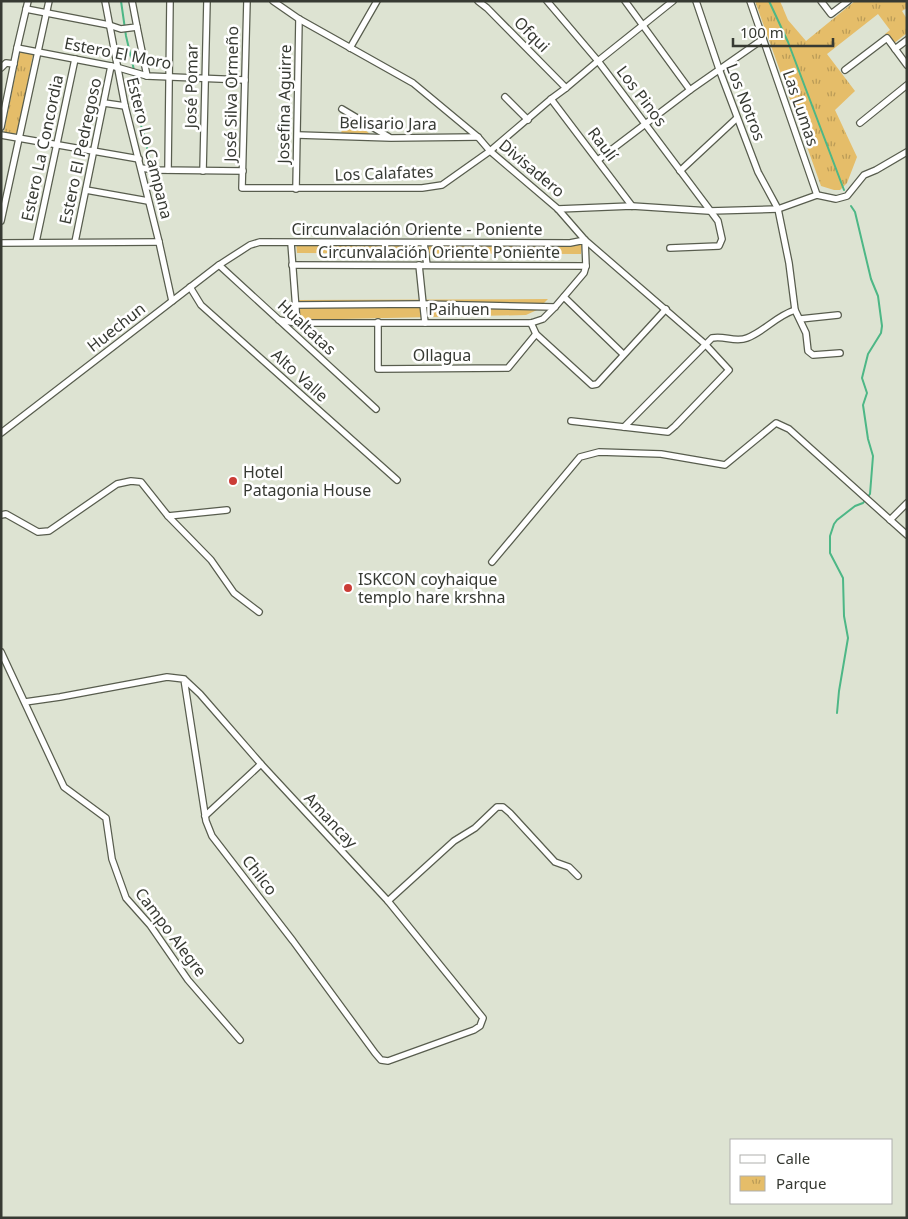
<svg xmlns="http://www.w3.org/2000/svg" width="908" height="1219" font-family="'Noto Sans',sans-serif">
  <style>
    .grass { fill: #e5bd69 }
    .park { fill: url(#park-tufts) }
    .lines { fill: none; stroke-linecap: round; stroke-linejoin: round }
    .stream { stroke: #4db786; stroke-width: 2 }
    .street-casing { stroke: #585d4e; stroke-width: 8 }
    .street { stroke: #fff; stroke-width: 5.5 }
    .poi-dot { fill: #cb3d37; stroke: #fff; stroke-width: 2 }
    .labels { text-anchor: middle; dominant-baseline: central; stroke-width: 5; stroke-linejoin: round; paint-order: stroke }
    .street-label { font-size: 16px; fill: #373a33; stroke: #fff }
    .poi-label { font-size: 16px; fill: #373a33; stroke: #fff; text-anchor: start }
  </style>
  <defs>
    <pattern id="park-tufts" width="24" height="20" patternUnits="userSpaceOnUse" patternTransform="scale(1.25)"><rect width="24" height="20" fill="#e5bd69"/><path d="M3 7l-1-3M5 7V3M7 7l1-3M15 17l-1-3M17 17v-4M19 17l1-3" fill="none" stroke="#ba9b57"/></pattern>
  </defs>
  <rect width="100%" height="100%" fill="#dde3d2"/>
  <!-- grass -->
  <g class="grass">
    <path d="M 343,114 L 377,139 L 341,137 Z"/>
    <path d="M 296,241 L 582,242 L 581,254 L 297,253 Z"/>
    <path d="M 548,299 L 537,310 L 526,315 L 296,320 L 296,300 Z"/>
  </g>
  <!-- park -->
  <g class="park">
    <path d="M 755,1 L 780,1 L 788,20 L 806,41 L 855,1 L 907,1 L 907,8 L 902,11 L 907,19 L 907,33 L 893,44 L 885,34 L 890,30 L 878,14 L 827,54 L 855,91 L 835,110 L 857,157 L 847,183 L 840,190 L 834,190 L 821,186 Z"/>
    <path d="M 20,52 L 33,54 L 18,134 L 4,132 Z"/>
  </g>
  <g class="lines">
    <!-- stream -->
    <g class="stream">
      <path d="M 121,1 L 126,36 L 134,70"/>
      <path d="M 769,1 L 788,42 L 844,190"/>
      <path d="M 135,75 L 130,89 L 144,135 L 160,202 L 166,219"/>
      <path d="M 837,713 L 839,691 L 848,638 L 844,616 L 843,578 L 830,553 L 830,536 L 834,524 L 837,520 L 855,506 L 863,503 L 870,494 L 873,456 L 868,439 L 863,405 L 867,393 L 862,378 L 868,354 L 881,333 L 882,326 L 878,296 L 871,279 L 855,212 L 851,206"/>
    </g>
    <defs>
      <g id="street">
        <path d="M 105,1 L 125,106 L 159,242 L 172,301"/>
        <path d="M 247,1 L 242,188 L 422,188 L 442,185 L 490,151 L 551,99 L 566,88 L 598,61 L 673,1"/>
        <path d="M 273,1 L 299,19 L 413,83 L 478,137 L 490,151 L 558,209 L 585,240 L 705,344 L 729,370 L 675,426 L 668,432 L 571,421"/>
        <path d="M 478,1 L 487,8 L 566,88"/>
        <path d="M 547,1 L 598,61 L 718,221 L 722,239 L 719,246 L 670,248"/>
        <path d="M 625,1 L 690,90"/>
        <path d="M 696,1 L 719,69 L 758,172 L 778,209 L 789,263 L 795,310 L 806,333 L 808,351 L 813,355 L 840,353"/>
        <path d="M 750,1 L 817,195"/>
        <path d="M 821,1 L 831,14 L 848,1"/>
        <path d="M 26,9 L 109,25 L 121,29 L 137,27 L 132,1"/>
        <path d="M 137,27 L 147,76"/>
        <path d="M 17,48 L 116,67 L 147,76 L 245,80"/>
        <path d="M 350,48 L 377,1"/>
        <path d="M 895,49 L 907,40"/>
        <path d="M 1,68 L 6,63 L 14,64"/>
        <path d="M 845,70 L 887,38 L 907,65"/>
        <path d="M 505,97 L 528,120"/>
        <path d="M 551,99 L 632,206"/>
        <path d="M 104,103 L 125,106"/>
        <path d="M 342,109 L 389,137"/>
        <path d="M 860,123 L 907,85"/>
        <path d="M 1,127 L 17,48 L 28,1"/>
        <path d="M 1,135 L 139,159"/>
        <path d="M 298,135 L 391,138 L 478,137"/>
        <path d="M 598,160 L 690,90 L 763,39"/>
        <path d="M 141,168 L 156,170 L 243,171"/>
        <path d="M 168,170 L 170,1"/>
        <path d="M 203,171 L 207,1"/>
        <path d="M 680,171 L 737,118"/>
        <path d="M 296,189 L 299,19"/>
        <path d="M 86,190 L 148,201"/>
        <path d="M 817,195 L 836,199 L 847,196 L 864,175 L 876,170 L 907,152"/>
        <path d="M 558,209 L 632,206 L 709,211 L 778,209 L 817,195"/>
        <path d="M 1,221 L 49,1"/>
        <path d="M 36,242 L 75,59"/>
        <path d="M 75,242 L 111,66"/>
        <path d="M 1,243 L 159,242"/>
        <path d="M 291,243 L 297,323"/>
        <path d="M 424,243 L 427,265"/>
        <path d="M 219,265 L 376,409"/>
        <path d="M 292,265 L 586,266"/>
        <path d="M 419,265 L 425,323"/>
        <path d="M 190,287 L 201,305 L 397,480"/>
        <path d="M 564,297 L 623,354"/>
        <path d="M 295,305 L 422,304 L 555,307"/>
        <path d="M 800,319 L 838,315"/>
        <path d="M 378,322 L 378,369 L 508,368 L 536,334"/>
        <path d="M 531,323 L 536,334 L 592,385 L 597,384 L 666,309"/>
        <path d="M 624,427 L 712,338 C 724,335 735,343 747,338 C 765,331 776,316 795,310"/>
        <path d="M 1,433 L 219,265 L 250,245 L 260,242 L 570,243 L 585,240 L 586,266 L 584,273 L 555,307 L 543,319 L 531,323 L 297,323 L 279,320"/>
        <path d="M 1,515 L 6,514 L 38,532 L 49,531 L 117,484 L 131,481 L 141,482 L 168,516 L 227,510"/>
        <path d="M 168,516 L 211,560 L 234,593 L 259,612"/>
        <path d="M 890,520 L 907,503"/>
        <path d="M 492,562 L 580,457 L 599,452 L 661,454 L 725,465 L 776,423 L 789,429 L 907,535"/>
        <path d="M 1,652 L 64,787 L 106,818 L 112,859 L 126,898 L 150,925 L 188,980 L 240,1040"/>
        <path d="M 25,702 L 60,697 L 167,677 L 184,679 L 200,694 L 261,764 L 388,901 L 483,1018 L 480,1026 L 474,1030 L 388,1061 L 381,1060 L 375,1053 L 293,941 L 212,836 L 206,821 L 184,679"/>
        <path d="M 205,816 L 261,764"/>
        <path d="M 388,901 L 454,841 L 475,828 L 497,807 L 503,807 L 510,813 L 555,862 L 569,867 L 578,876"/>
      </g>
    </defs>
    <!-- street casing -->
    <use href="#street" class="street-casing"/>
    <!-- street -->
    <use href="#street" class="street"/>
  </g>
  <!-- markers -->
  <g class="poi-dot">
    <circle cx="233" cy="481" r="5"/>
    <circle cx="348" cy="588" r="5"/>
  </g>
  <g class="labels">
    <!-- street labels -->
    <g class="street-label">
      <text transform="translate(532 34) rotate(45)">Ofqui</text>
      <text transform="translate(118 53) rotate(11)">Estero El Moro</text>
      <text transform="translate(191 86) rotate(-89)">José Pomar</text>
      <text transform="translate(231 94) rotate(-89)">José Silva Ormeño</text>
      <text transform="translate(642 96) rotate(53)">Los Pinos</text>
      <text transform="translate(746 102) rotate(69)">Los Notros</text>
      <text transform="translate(284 104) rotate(-89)">Josefina Aguirre</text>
      <text transform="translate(801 108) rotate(71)">Las Lumas</text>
      <text transform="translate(388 123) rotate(1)">Belisario Jara</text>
      <text transform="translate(603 144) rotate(53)">Raulí</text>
      <text transform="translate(42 148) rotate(-78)">Estero La Concordia</text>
      <text transform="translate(150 148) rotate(76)">Estero Lo Campana</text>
      <text transform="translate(80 151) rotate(-78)">Estero El Pedregoso</text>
      <text transform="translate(532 168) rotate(40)">Divisadero</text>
      <text transform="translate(384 173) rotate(-2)">Los Calafates</text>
      <text x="417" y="229">Circunvalación Oriente - Poniente</text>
      <text x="439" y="252">Circunvalación Oriente Poniente</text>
      <text x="459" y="309">Paihuen</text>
      <text transform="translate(116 327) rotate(-38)">Huechun</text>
      <text transform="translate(307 327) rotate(43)">Hualtatas</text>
      <text x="442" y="355">Ollagua</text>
      <text transform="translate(300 375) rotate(42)">Alto Valle</text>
      <text transform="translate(331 820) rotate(47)">Amancay</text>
      <text transform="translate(260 875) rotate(52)">Chilco</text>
      <text transform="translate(171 932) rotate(53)">Campo Alegre</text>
    </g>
    <!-- poi labels -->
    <g class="poi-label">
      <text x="243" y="472">Hotel<tspan x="243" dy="18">Patagonia House</tspan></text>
      <text x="358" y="579">ISKCON coyhaique<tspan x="358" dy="18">templo hare krshna</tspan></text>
    </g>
  </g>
  <!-- border -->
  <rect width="908" height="1219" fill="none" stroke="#373a33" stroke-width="5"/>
  <!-- legend -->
  <rect x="730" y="1139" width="162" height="65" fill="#ffffff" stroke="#afb0ad"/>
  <rect x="740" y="1155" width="25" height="8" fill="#ffffff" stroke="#afb0ad"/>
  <text x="776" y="1164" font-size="15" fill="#373a33">Calle</text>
  <rect x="740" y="1176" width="25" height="15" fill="url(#park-tufts)" stroke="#afb0ad"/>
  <text x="776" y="1189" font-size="15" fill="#373a33">Parque</text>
  <!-- scale -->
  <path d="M733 38v8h100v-8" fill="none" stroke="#373a33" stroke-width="2.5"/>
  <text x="740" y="38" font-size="15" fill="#373a33" stroke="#ffffff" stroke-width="4" paint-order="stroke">100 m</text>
</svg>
